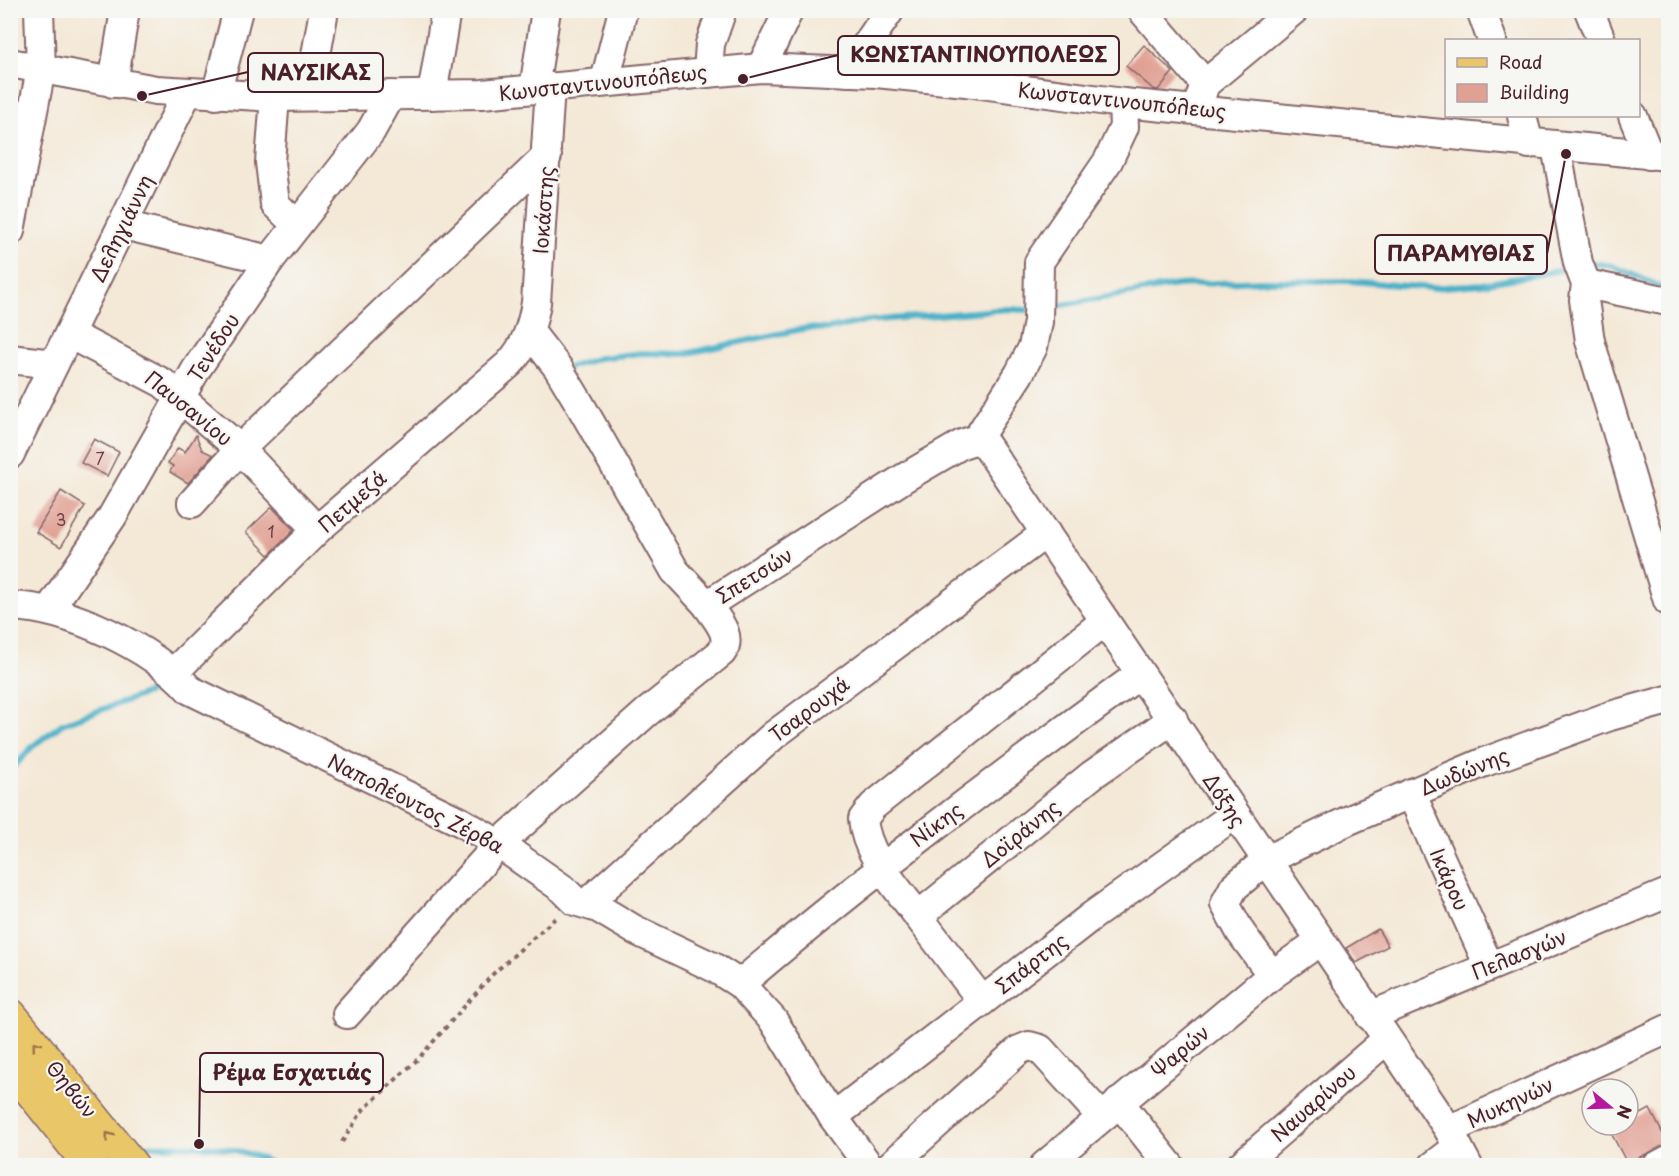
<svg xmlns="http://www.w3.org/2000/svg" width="1679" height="1176" font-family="'Playpen Sans',sans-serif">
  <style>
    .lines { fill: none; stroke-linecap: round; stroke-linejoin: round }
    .stream { stroke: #49b1c8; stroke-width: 6 }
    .building { fill: #e1a094 }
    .minor-casing { stroke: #866567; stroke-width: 32 }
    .major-casing { stroke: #866567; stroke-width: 36 }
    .path { stroke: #866567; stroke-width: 4; stroke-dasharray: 4.5 4.5; stroke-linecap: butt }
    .minor { stroke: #fff; stroke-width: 28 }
    .major { stroke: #e9c769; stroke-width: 33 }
    .oneway { stroke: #9a734a }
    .labels { text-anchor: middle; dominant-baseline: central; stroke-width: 4.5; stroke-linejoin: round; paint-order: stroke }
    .number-label { font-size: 16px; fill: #703f45 }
    .street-label { font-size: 20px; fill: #4a1f2b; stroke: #f6f6f2 }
    .leader { fill: none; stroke: #4a1f2b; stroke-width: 2 }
    .callout-dot { fill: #4a1f2b; stroke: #f6f6f2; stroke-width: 2 }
    .callout { fill: #f6f6f2; stroke: #4a1f2b; stroke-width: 2 }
    .callout-label { font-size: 21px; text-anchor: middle; font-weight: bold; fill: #4a1f2b }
  </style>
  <rect width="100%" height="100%" fill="#f6f6f2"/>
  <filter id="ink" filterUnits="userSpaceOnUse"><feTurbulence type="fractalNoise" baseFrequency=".0167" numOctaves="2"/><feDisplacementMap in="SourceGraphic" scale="12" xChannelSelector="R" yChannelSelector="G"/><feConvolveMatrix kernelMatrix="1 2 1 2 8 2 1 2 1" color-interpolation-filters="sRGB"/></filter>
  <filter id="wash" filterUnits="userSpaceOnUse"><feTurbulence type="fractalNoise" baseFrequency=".008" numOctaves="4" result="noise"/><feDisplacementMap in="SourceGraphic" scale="24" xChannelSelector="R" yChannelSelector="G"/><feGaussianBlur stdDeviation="1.35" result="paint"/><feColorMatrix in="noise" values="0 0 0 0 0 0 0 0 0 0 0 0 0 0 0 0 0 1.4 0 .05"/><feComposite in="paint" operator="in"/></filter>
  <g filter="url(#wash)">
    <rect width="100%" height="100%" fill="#f4e8d6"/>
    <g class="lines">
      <!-- stream -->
      <g class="stream">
        <path d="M 1587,262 L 1612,266 L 1659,286"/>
        <path d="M 1045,308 L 1177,285 L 1261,281 L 1351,281 L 1432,288 L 1482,284 L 1563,270"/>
        <path d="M 570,367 L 599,358 L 642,353 L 683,354 L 807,328 L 828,329 L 867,321 L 1007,309 L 1026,310"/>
        <path d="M 10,771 L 33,746 L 62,724 L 164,687"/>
        <path d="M 141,1146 C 186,1145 235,1142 276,1166"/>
      </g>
    </g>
    <g id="blocks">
      <!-- building -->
      <g class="building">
        <path d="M 1144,45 L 1173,72 L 1158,90 L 1153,89 L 1126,66 Z"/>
        <path d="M 196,435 L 202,450 L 213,455 L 188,483 L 170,472 L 173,466 L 168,463 L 178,448 L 185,452 Z"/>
        <path d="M 94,439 L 119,452 L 107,476 L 81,463 Z"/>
        <path d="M 61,491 L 85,506 L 61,547 L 36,532 Z"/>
        <path d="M 272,507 L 294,530 L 269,555 L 246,532 Z"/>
        <path d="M 1378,929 L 1388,946 L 1356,963 L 1346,948 Z"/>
        <path d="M 1650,1109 L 1668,1144 L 1627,1163 L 1610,1131 L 1620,1125 L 1628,1125 L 1628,1121 Z"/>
      </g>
    </g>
  </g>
  <g filter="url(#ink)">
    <use href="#blocks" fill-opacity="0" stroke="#866567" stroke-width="1.5"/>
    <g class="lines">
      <defs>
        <g id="minor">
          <path d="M 1142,10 L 1205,84"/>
          <path d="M 1481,10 L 1492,40"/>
          <path d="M 1589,10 L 1601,40"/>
          <path d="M 10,63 L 156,90 L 275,97 L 482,94 L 761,68 L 876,73 L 966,82 L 1123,103 L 1668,156"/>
          <path d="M 761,68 L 789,10"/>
          <path d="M 708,72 L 710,44 L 722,10"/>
          <path d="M 848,72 L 890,10"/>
          <path d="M 605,81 L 623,10"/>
          <path d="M 113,83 L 125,10"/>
          <path d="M 534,89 L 546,10"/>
          <path d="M 216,95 L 238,10"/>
          <path d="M 309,95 L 324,10"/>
          <path d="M 432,95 L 446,10"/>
          <path d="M 275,97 L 270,162 L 275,204 L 297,225"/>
          <path d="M 1197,108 L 1205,84 L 1294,10"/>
          <path d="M 1522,116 L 1529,144"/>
          <path d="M 1633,116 L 1649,155"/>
          <path d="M 1556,147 L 1578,263 L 1586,284 L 1584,300 L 1590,341 L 1668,601"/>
          <path d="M 123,225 L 270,260"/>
          <path d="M 10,231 L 41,69 L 39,10"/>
          <path d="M 1586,284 L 1668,301"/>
          <path d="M 530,332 L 558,368 L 578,401 L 675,571 L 707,605"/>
          <path d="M 69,334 L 163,383 L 240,449 L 317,530"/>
          <path d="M 10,359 L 54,364"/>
          <path d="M 977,439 L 986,445 L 1449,1130 L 1468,1166"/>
          <path d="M 977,439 L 1019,374 L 1033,347 L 1038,322 L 1039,262 L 1108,161 L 1124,127 L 1123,103"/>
          <path d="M 10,454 L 187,93"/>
          <path d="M 192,503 L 240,449 L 547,156"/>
          <path d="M 10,606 C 70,608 151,647 190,690 L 461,822 L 499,844 L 563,889 L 575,901 L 598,908 L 635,930 L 713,967 L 740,984 L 773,1020 L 833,1117 L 869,1166"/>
          <path d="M 49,610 L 112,517 L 197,368 L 270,260 L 371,131 L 391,95"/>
          <path d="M 1105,621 L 873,806 L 863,819 C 866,856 897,887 918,916 L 1092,775 L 1173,719"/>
          <path d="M 174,672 L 317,530 L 509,364 C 526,346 532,326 536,303 L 550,87"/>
          <path d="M 1411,793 L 1489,966"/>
          <path d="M 587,903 L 774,735 L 1046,533"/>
          <path d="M 918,916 L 982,1001"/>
          <path d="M 1272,975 L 1241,933 L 1225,904 L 1234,887 L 1267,860 L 1347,821 L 1482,763 L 1610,716 L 1668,700"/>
          <path d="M 740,984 C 869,874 1003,774 1140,674"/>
          <path d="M 347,1014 L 499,844 L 646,713 L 722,652 C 733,635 716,619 707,605 L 904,478 L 962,444 L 977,439"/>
          <path d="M 1370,1016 L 1668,893"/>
          <path d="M 1119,1102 L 1170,1166"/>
          <path d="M 833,1117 L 1092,916 L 1234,815"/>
          <path d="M 1449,1130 L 1668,1029"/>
          <path d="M 890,1166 L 1019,1050 L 1029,1046 L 1040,1049 L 1101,1116"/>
          <path d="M 1044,1166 L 1272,975 L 1320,941"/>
          <path d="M 1240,1166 L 1386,1040"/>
          <path d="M 1433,1166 L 1458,1147"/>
          <path d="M 1657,1166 L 1668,1160"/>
        </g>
        <g id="major">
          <path d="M 10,1015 L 132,1166"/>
          <path d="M 10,1064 L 91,1166"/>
        </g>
      </defs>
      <!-- minor casing -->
      <use href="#minor" class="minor-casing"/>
      <!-- major casing -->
      <use href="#major" class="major-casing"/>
      <!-- path -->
      <path class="path" d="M 342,1142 L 363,1110 L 418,1059 L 493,974 L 559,915"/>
      <!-- minor -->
      <use href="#minor" class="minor"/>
      <!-- major -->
      <use href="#major" class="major"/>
    </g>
    <!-- one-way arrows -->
    <defs><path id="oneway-chevron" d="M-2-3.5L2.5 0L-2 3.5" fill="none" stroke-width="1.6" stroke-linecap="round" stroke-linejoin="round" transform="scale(1.5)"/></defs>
    <g class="oneway">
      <use href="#oneway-chevron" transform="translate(36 1045) rotate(-129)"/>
      <use href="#oneway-chevron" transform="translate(109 1136) rotate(-127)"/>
    </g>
  </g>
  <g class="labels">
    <!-- number labels -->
    <g class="number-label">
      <text x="100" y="458">7</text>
      <text x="61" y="519">3</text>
      <text x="271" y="531">1</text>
    </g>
    <!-- street labels -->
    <g class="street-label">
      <text transform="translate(603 82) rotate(-6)">Κωνσταντινουπόλεως</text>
      <text transform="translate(1122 100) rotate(6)">Κωνσταντινουπόλεως</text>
      <text transform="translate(543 210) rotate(-86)">Ιοκάστης</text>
      <text transform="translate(121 228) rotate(-64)">Δεληγιάννη</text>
      <text transform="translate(213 347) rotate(-57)">Τενέδου</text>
      <text transform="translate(189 408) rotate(39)">Παυσανίου</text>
      <text transform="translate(352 501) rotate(-41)">Πετμεζά</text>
      <text transform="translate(754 575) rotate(-32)">Σπετσών</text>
      <text transform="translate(809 709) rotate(-37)">Τσαρουχά</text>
      <text transform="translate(1464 771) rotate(-22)">Δωδώνης</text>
      <text transform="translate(1225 800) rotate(57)">Δόξης</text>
      <text transform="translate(416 803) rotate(27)">Ναπολέοντος Ζέρβα</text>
      <text transform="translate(936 824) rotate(-37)">Νίκης</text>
      <text transform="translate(1020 833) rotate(-39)">Δοϊράνης</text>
      <text transform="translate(1450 879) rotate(66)">Ικάρου</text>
      <text transform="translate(1519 954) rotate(-22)">Πελασγών</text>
      <text transform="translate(1031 963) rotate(-38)">Σπάρτης</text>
      <text transform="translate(1180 1051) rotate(-40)">Ψαρών</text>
      <text transform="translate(72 1089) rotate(51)">Θηβών</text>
      <text transform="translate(1510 1102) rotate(-25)">Μυκηνών</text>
      <text transform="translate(1313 1103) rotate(-41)">Ναυαρίνου</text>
    </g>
  </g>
  <!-- callouts -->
  <path class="leader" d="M743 79L838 55M142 96L248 72M1566 154L1547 254M199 1144L200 1073"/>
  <g class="callout-dot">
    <circle cx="743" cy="79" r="6"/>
    <circle cx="142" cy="96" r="6"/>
    <circle cx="1566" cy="154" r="6"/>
    <circle cx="199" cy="1144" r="6"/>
  </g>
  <g class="callout">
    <rect x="838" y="36" width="281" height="39" rx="6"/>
    <rect x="248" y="53" width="135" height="39" rx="6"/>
    <rect x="1375" y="235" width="172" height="39" rx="6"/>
    <rect x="200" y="1053" width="183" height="39" rx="6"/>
  </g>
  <g class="callout-label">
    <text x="979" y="62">ΚΩΝΣΤΑΝΤΙΝΟΥΠΟΛΕΩΣ</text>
    <text x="316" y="80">ΝΑΥΣΙΚΑΣ</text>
    <text x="1461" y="261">ΠΑΡΑΜΥΘΙΑΣ</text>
    <text x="292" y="1080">Ρέμα Εσχατιάς</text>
  </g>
  <!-- margin -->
  <rect width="1679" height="1176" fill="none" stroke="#f6f6f2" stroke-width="36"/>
  <!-- legend -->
  <rect x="1445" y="39" width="195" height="78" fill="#f6f6f2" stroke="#b1a0a2" stroke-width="1.5"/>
  <rect x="1457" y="58" width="30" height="9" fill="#e9c769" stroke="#b1a0a2" stroke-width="1.5"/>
  <text x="1499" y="69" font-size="18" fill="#4a1f2b">Road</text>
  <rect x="1457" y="84" width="30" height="18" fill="#e1a094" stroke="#b1a0a2" stroke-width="1.5"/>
  <text x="1499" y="99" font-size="18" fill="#4a1f2b">Building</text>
  <!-- north arrow -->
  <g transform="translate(1610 1107) rotate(109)"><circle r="28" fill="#f6f6f2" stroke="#b1a0a2" stroke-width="1.5"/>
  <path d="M0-4.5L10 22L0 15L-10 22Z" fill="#b5179e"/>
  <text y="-9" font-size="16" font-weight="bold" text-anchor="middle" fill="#4a1f2b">N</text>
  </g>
</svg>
